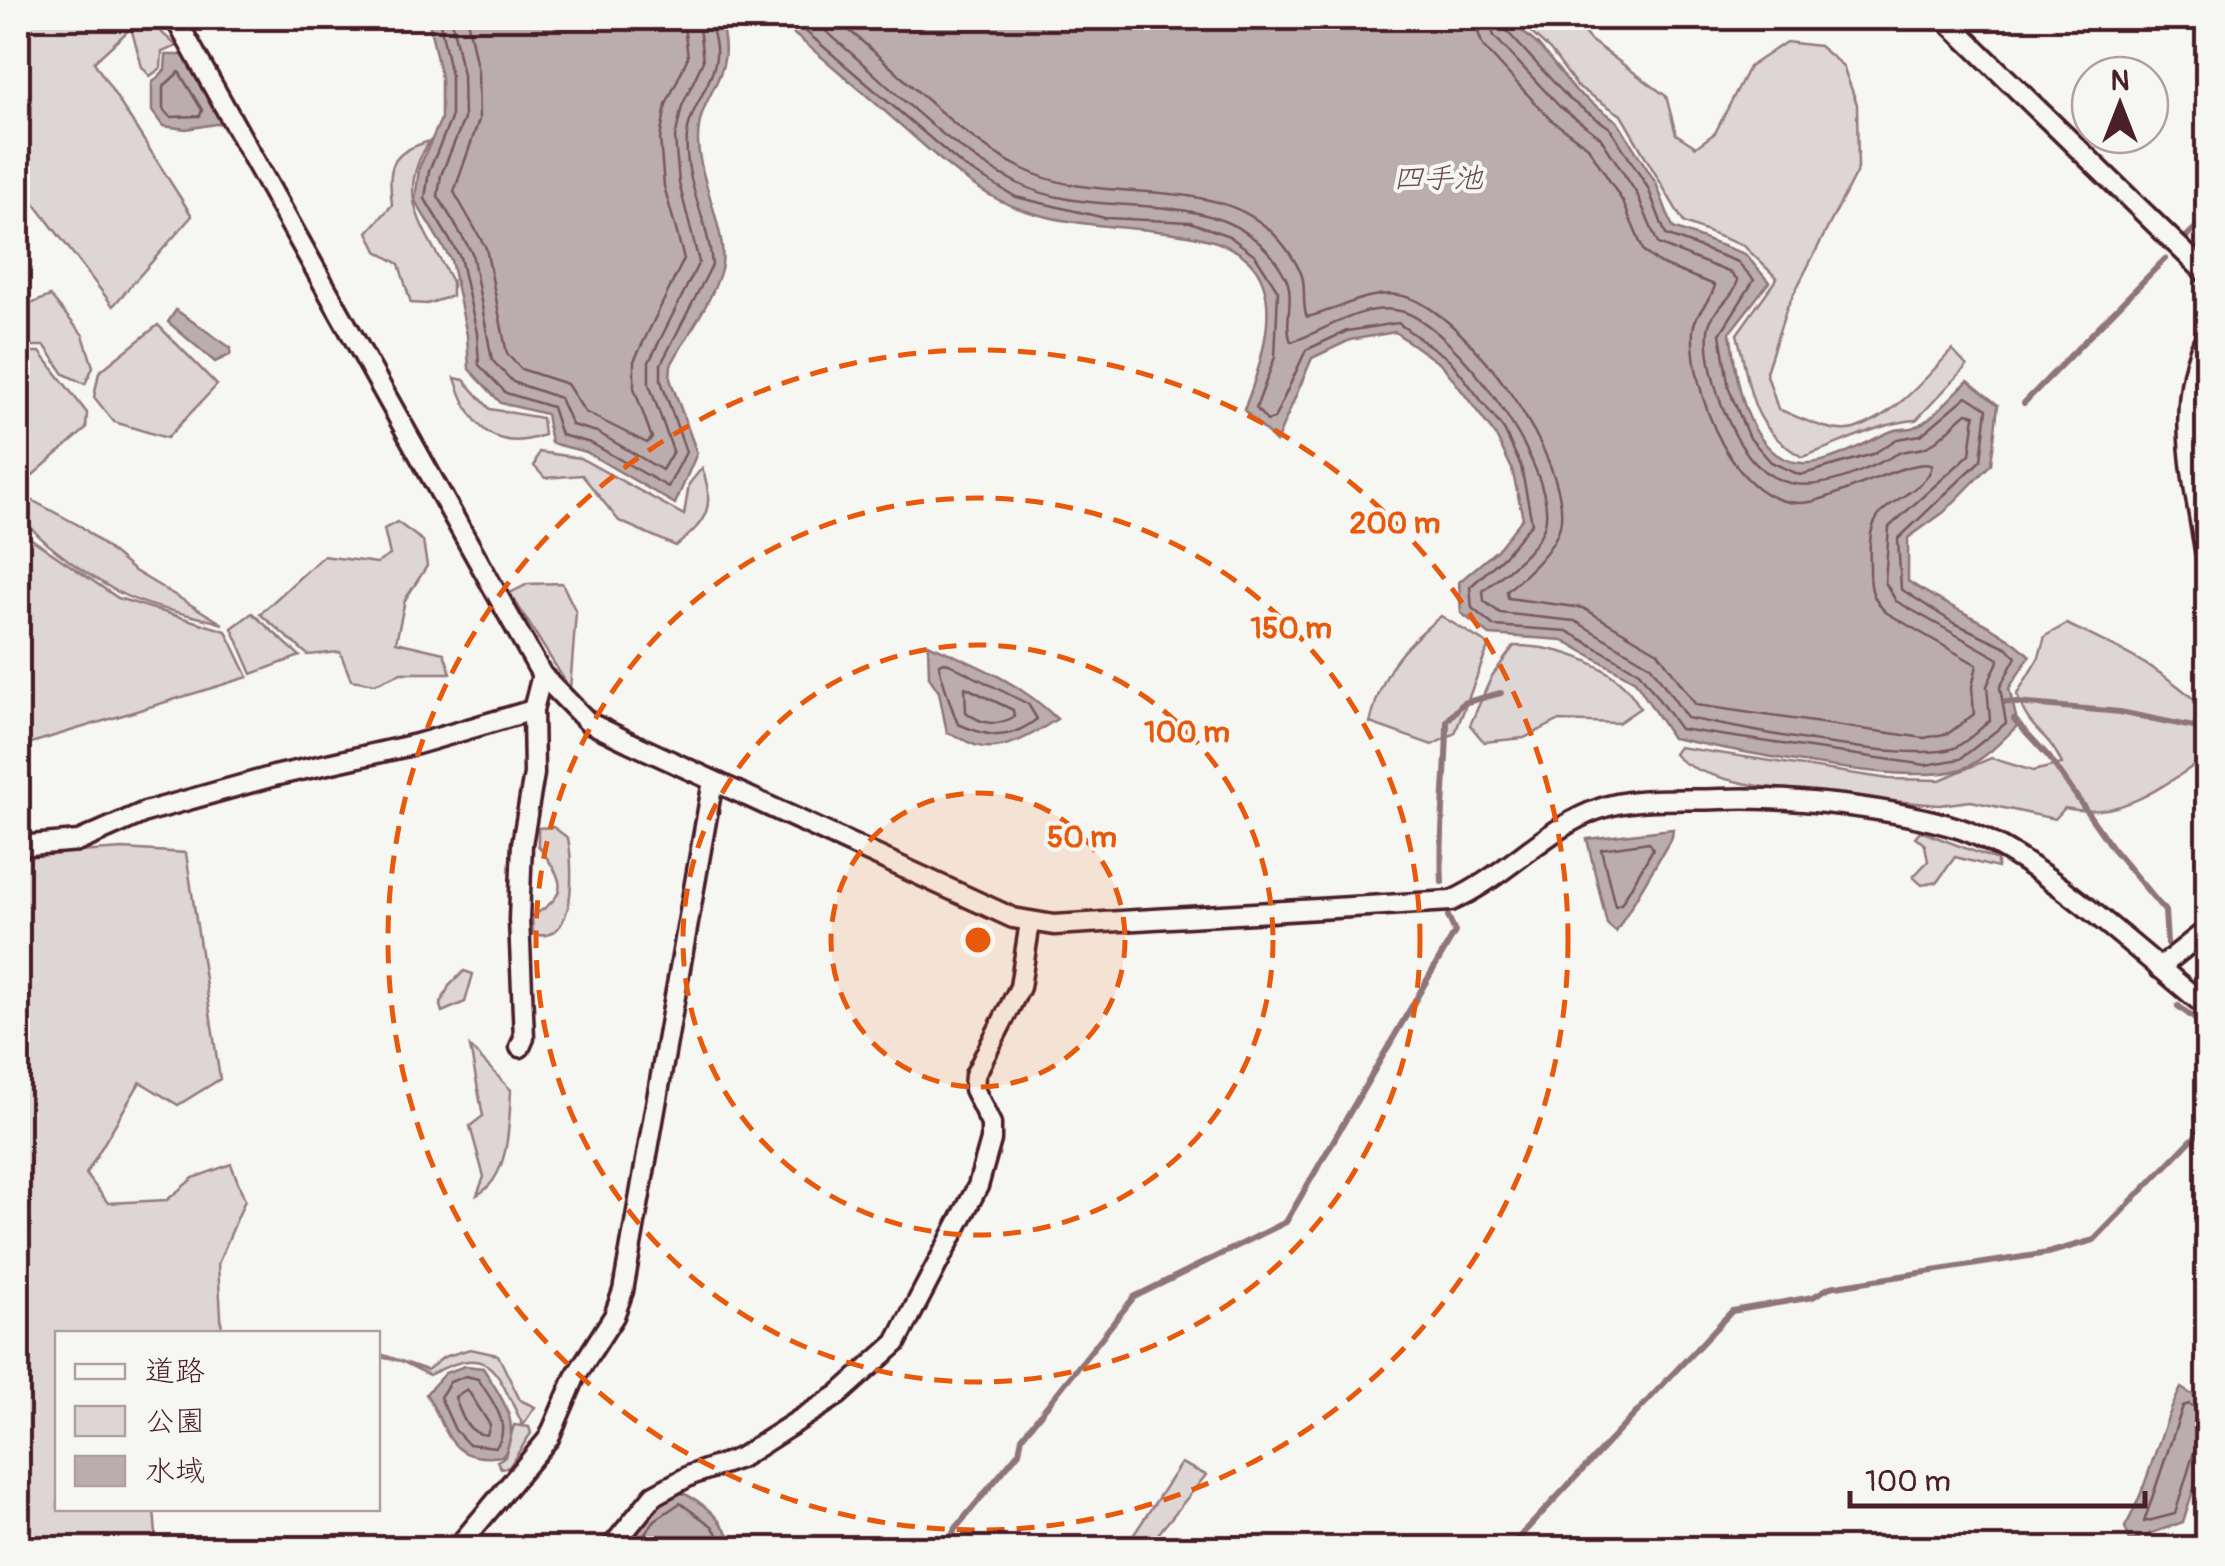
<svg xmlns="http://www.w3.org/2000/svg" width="2225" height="1566" font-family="Pangolin,'Klee One',sans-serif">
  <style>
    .green { fill: #ddd6d5; stroke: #947a80; stroke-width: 2.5 }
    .water { fill: #bbadae; stroke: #8e747a; stroke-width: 2.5 }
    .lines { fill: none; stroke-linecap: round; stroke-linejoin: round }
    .shore { stroke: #77585f; stroke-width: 2.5 }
    .stream { stroke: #8e747a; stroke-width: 6 }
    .minor-casing { stroke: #4a1f2b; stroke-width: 25 }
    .minor { stroke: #f6f6f2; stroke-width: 18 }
    .ring { fill: none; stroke: #e8590c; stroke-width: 5; stroke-dasharray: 18 12 }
    .labels { text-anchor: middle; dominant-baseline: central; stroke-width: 8; stroke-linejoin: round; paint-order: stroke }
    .water-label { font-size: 30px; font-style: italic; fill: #6c4a52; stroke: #f6f6f2 }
    .centre { fill: #e8590c; stroke: #f6f6f2; stroke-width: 5 }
    .ring-label { font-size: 30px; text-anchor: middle; font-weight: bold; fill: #e8590c; stroke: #f6f6f2; stroke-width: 8; stroke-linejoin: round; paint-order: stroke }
  </style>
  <rect width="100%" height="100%" fill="#f6f6f2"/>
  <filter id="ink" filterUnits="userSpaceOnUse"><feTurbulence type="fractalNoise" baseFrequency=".01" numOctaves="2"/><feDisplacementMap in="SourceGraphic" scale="20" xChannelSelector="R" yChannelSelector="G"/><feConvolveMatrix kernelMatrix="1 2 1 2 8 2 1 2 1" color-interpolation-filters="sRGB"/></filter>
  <g filter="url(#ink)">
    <!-- green -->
    <g class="green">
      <path d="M 18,18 L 145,18 L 177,46 L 162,52 L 161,68 L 150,76 L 142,67 L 131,28 L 94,62 L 192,216 L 113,306 L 18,182 Z"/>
      <path d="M 1515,18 L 1572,18 L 1590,40 L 1666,96 L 1676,134 L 1696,147 L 1715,133 L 1749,67 L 1786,42 L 1819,46 L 1843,66 L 1857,104 L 1858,169 L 1787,307 L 1766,372 L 1778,409 C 1798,417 1833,435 1854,429 C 1894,417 1925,379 1952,350 L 1967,366 L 1916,420 C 1878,423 1839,445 1802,457 C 1748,426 1752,390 1737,334 L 1777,278 L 1744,246 L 1684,223 L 1621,115 L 1577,86 L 1550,50 Z"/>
      <path d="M 430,141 C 392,196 426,230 452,282 L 452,296 L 427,304 L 411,303 L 399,264 L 377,251 L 368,232 L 392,205 C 388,166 389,153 430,141 Z"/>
      <path d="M 50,296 L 83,335 L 93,367 L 85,384 L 64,374 L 45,346 L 18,346 L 18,309 Z"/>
      <path d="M 158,325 L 217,385 L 167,438 L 114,422 L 94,397 L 99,372 Z"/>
      <path d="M 18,352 L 40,352 L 87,413 L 86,429 L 18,488 Z"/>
      <path d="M 455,378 L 464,380 L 490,409 L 542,418 L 544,435 C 492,454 469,423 455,378 Z"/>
      <path d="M 539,452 L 580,458 L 684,515 L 689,484 L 702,468 C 716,507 707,521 676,546 L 619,521 L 582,475 L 545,478 L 534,466 Z"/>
      <path d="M 24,496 L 82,527 L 133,570 L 223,624 C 190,614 148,608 118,592 C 91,577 17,531 18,500 Z"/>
      <path d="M 397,522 L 423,541 L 427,566 L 405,600 L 396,642 L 444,653 L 451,673 L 401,673 L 375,684 L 351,680 L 340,652 L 308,655 L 260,614 L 323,556 L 377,563 L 390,555 L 384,529 Z"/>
      <path d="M 18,523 L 30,538 L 118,598 L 226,631 L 248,677 L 18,747 Z"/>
      <path d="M 562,583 L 576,612 L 570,689 L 510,593 L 528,584 Z"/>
      <path d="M 252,613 L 300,656 L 252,674 L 232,628 Z"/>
      <path d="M 1441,616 L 1489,645 L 1455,733 L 1432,745 L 1370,723 C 1383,670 1399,650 1441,616 Z"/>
      <path d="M 2067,624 C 2115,647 2171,672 2207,713 L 2207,757 C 2162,786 2121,821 2065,808 L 2055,819 L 1971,801 L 1939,805 C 1882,799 1706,793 1674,754 L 1679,747 L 1889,779 L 1940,780 L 1991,758 L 2033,771 L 2062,764 C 2048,730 2029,734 2017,694 L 2039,657 L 2045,636 Z"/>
      <path d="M 1514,646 C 1561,646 1618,665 1640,708 L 1618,723 L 1558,721 L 1524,738 L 1484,742 L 1470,725 L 1492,676 Z"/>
      <path d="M 553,827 L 568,838 C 573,864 578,947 533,934 L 532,916 C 576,892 559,876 538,845 L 538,828 Z"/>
      <path d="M 1920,831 L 1997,860 L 1997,868 L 1955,857 L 1937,882 L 1922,885 L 1913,877 L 1928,861 L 1925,845 L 1915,837 Z"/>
      <path d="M 123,849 L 186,853 L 220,1079 L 178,1105 L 140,1082 L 86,1174 L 108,1203 L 167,1200 L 193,1178 L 231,1164 L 245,1200 L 218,1264 L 222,1333 L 58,1334 L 58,1508 L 154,1509 L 157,1548 L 18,1548 L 18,856 Z"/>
      <path d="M 464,971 L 473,974 L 465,1002 L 442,1012 L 440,1005 L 449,986 Z"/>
      <path d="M 470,1047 L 511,1090 C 509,1123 510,1178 477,1195 L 484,1177 L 470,1126 L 483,1116 Z"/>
      <path d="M 470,1349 L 498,1355 L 520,1400 L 535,1407 L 522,1426 L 529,1427 L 531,1433 L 509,1467 L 501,1468 L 497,1461 L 505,1457 L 514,1425 L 521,1426 L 521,1421 C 494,1368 492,1343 429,1375 L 401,1361 L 378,1357 L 378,1353 L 427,1370 L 444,1357 Z"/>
      <path d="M 1181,1463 L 1206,1475 L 1154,1539 L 1159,1548 L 1125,1548 Z"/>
    </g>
    <!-- water -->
    <g class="water">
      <path d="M 428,18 L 719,18 C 740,80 697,90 698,141 C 698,178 730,238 721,269 C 712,302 687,335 671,365 L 670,379 L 697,453 L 675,504 L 586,452 L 551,443 L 546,414 L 501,403 L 469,369 L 467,335 L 451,260 L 415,201 L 419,168 L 441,119 L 441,78 Z"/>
      <path d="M 774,18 L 1507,18 L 1538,45 L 1576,91 L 1617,121 L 1656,183 L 1673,228 L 1745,254 L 1769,282 L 1730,332 C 1736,372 1741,427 1776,454 C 1811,480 1859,444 1892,431 C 1899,428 1908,430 1915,427 C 1933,420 1953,394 1968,381 L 1998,405 L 1991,464 L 1944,512 L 1908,538 L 1908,581 C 1945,607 2001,626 2030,656 L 2009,688 L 2018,725 C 2003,740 1984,760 1964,768 C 1917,789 1729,749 1672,738 L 1635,681 L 1563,640 L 1490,635 L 1461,613 L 1459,582 L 1497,550 L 1523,518 L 1512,469 L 1496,436 L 1443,366 L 1395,332 L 1350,340 L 1312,358 L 1276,442 L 1244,410 C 1335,177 1141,258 1012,206 C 968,188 932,152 896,121 C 856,86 816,51 774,18 Z"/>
      <path d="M 166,55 L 183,55 L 221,123 L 186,129 L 163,126 L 152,111 L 152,83 L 165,70 Z"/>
      <path d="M 176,310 L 231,348 L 230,355 L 215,362 L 168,322 Z"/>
      <path d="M 928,644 C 975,664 1021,683 1057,719 C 1034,734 998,757 970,743 C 961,739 957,735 947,733 L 939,692 L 929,677 Z"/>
      <path d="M 1673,829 L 1672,837 L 1616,932 L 1607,924 L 1587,839 Z"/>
      <path d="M 465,1366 L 483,1368 C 501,1397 523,1423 503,1456 C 447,1464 450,1431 426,1394 L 445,1373 Z"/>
      <path d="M 2181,1388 L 2201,1400 C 2215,1442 2195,1481 2183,1522 L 2130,1541 L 2125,1527 C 2150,1483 2158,1432 2181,1388 Z"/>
      <path d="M 677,1491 C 707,1501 722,1523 738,1548 L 625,1548 L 648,1513 Z"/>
    </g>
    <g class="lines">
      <!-- shore -->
      <g class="shore">
        <path d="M 439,18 L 451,76 L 451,119 L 429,171 L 425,199 L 460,257 L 477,333 L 479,365 L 506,393 L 552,407 L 561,435 L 591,443 L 668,487 L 686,452 L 661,381 L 661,364 L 712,265 C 709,221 683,180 687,135 C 690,108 710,88 715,63 C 719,46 712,33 710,18"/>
        <path d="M 451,18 L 463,75 L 464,119 L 441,175 L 438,196 L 472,253 L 492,360 L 513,382 L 560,398 L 572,425 L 597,432 L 662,470 L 673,451 L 649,384 L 649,362 L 699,262 L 679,183 L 675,138 L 682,106 L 703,61 L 698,18"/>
        <path d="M 467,18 L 478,72 L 479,120 L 454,192 L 486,248 L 507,354 L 521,369 L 567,384 L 585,412 L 647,443 L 652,438 L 634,388 L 634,361 L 684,259 L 664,186 L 660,139 L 666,105 L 688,57 L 683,18"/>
        <path d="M 790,18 L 963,166 L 1016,197 L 1105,218 L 1190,222 L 1229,236 L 1255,255 L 1278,291 L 1275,357 L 1256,408 L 1267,421 L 1274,419 L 1306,350 L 1347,331 L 1398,323 L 1450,360 L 1504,430 L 1521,466 L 1532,523 L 1504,556 L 1470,587 L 1472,608 L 1494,626 L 1567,631 L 1639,672 L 1680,729 L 1926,765 L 1960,759 L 2006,723 L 2000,687 L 2016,657 L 2008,648 L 1952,622 L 1901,589 L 1898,539 L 1981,460 L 1987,409 L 1967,396 L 1921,435 L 1897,439 L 1873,454 L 1800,475 L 1771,462 L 1748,436 L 1729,389 L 1720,334 L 1754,280 L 1738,262 L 1666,235 L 1648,188 L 1610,128 L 1569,99 L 1504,28 L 1501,18"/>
        <path d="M 810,18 C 878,72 939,144 1017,183 C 1104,227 1230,174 1285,276 C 1296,297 1283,322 1291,342 C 1324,332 1362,302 1400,311 C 1452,322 1559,470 1545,524 C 1538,551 1502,574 1483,591 L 1484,601 L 1500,613 L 1575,621 L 1650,665 L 1687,718 C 1738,728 1912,764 1954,748 C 1967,742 1980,729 1990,720 L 1987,686 L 1999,659 L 1896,601 L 1885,582 L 1889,527 L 1970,454 L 1975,415 L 1967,413 C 1954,423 1941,440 1926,447 C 1916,451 1906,449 1897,454 C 1819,495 1763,507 1725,413 C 1715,390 1706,357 1708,331 C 1709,311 1734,299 1738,280 L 1731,273 L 1658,244 L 1637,194 L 1600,137 L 1559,106 L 1494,36 L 1488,18"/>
        <path d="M 834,18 C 897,67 951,133 1023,169 C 1115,215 1245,156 1301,273 C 1307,287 1301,304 1307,317 C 1337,311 1370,288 1403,296 C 1465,310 1574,463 1560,526 C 1554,551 1525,575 1507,591 L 1508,598 L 1583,608 L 1658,652 L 1696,705 L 1924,738 L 1949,733 L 1974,714 L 1972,687 L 1977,665 L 1887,613 C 1873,601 1870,589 1870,571 C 1870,556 1868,538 1874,524 C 1884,498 1928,492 1932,465 C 1908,459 1842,496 1810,502 C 1734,515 1690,389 1693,331 C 1694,312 1712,301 1715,285 L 1660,264 L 1644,252 L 1623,202 L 1588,147 L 1550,119 L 1483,46 L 1473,18"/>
        <path d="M 179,72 L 202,110 L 200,116 L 170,117 L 163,109 L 163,87 Z"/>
        <path d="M 945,662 L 1028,704 L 1037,719 C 1007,742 989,737 958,724 C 954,715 939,671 939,664 Z"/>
        <path d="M 965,687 L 1013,710 L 1014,717 C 996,726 982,725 966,712 Z"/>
        <path d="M 1649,842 L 1653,849 L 1621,904 L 1615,906 L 1601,849 Z"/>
        <path d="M 466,1376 L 478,1379 C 491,1399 513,1425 496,1447 L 468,1444 L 455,1430 L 440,1397 L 450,1382 Z"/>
        <path d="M 467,1389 L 490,1425 L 487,1435 C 466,1434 461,1414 455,1397 Z"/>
        <path d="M 2208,1416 L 2189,1404 L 2183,1406 L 2144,1522 L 2175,1514 L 2194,1452 L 2208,1445"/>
        <path d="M 635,1548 L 655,1520 L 680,1503 L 712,1526 L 726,1548"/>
      </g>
      <!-- stream -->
      <g class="stream">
        <path d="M 2186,237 L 2208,216"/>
        <path d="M 2024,403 L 2165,259"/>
        <path d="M 2006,702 L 2120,712 L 2208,730"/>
        <path d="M 2014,719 L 2049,757 L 2112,848 L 2165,911 L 2167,943"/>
        <path d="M 1442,882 C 1439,827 1447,775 1447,721 L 1463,703 L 1501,693"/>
        <path d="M 2178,1006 L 2208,1029"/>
        <path d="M 946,1548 L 955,1529 L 1019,1452 L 1022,1437 L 1134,1297 L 1286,1222 L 1455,932 L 1448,916"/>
        <path d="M 1509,1548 L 1732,1311 L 1813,1297 L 1830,1287 L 2048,1253 L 2094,1240 L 2208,1123"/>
      </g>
      <defs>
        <g id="minor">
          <path d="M 175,18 L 542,675 L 588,722 L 629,742 L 1013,918 L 1054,925 L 1451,901 C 1504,878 1548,826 1599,809 C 1634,796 1683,801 1720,799 C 1790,796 1895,808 1961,829 C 2035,854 2145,957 2208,1008"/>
          <path d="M 1944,18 L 2208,275"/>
          <path d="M 2208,332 C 2170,406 2197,491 2208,569"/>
          <path d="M 18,846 L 79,841 L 145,812 L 274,776 L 417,744 L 533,710"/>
          <path d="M 2159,968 L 2208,929"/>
          <path d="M 520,1047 L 524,1038 L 519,919 L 522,844 L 534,774 L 533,710 L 542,675"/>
          <path d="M 457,1548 L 549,1438 L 575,1377 L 614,1316 L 623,1291 L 713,781"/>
          <path d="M 611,1548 L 654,1495 L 691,1475 L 740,1458 L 838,1395 L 896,1343 L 978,1186 L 991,1140 L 991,1124 L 974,1089 L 975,1075 L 1020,987 L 1030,922"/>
        </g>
      </defs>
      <!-- minor casing -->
      <use href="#minor" class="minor-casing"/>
      <!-- minor -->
      <use href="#minor" class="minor"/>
    </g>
  </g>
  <!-- distance rings -->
  <circle cx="978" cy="940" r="147" fill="#e8590c" fill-opacity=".12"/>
  <g class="ring">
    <circle cx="978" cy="940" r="147"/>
    <circle cx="978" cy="940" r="295"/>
    <circle cx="978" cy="940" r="442"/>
    <circle cx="978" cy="940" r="590"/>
  </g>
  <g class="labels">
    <!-- water labels -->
    <g class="water-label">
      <text x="1438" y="178">四手池</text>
    </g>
  </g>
  <circle cx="978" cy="940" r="15" class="centre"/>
  <g class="ring-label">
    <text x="1395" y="533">200 m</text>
    <text x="1291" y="638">150 m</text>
    <text x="1187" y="742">100 m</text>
    <text x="1082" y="847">50 m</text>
  </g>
  <!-- margin -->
  <rect width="2225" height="1566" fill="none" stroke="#f6f6f2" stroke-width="60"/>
  <rect x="30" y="30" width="2165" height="1506" fill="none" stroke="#4a1f2b" stroke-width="4" filter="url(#ink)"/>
  <!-- legend -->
  <rect x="55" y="1331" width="325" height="180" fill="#f6f6f2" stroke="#b1a0a2" stroke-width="2.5"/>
  <rect x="75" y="1364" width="50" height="15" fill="#f6f6f2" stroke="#b1a0a2" stroke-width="2.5"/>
  <text x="145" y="1381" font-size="30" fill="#4a1f2b">道路</text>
  <rect x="75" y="1406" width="50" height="30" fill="#ddd6d5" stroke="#b1a0a2" stroke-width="2.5"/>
  <text x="145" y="1431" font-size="30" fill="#4a1f2b">公園</text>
  <rect x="75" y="1456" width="50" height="30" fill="#bbadae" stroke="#b1a0a2" stroke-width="2.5"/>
  <text x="145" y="1481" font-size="30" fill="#4a1f2b">水域</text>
  <!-- north arrow -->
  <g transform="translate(2120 105)"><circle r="48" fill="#f6f6f2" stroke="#b1a0a2" stroke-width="2.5"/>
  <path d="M0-8L18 38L0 25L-18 38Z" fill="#4a1f2b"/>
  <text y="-15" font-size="28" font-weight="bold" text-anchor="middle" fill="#4a1f2b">N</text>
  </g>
  <!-- scale -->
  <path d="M1850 1491v15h295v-15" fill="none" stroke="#4a1f2b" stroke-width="5"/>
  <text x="1865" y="1491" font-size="30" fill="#4a1f2b" stroke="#f6f6f2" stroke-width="8" paint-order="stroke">100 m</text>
</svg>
